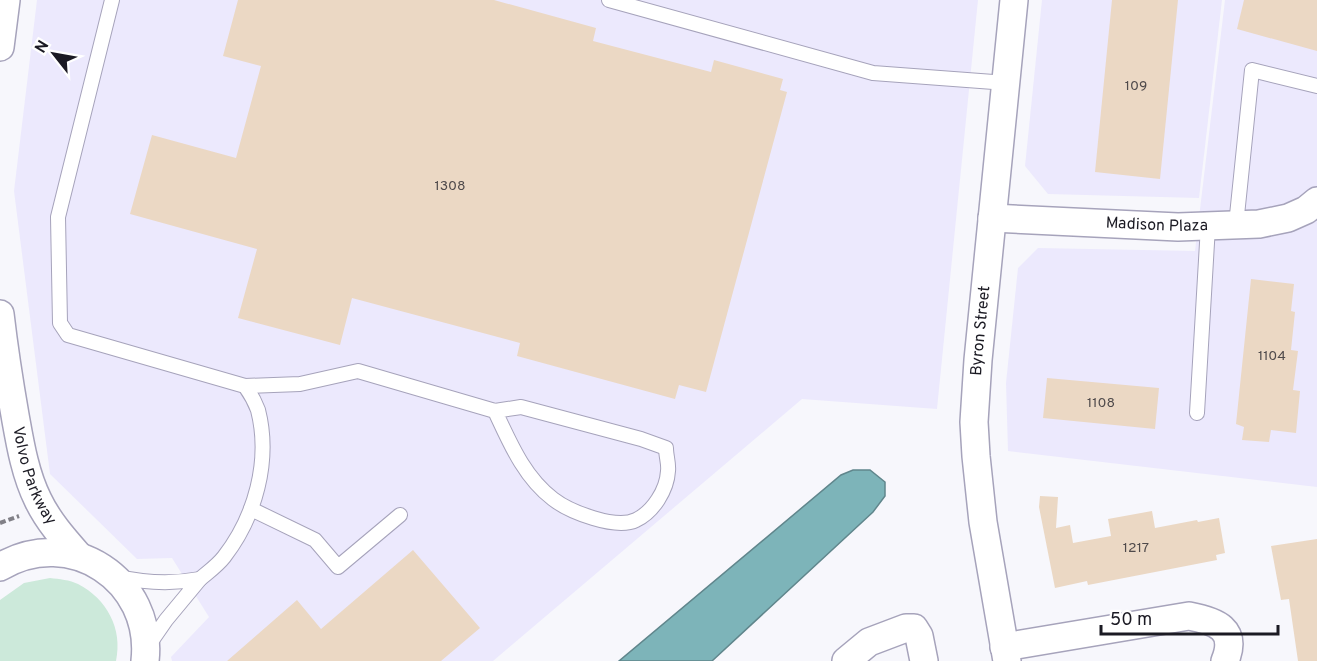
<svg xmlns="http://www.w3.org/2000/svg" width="1317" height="661" font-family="Overpass,sans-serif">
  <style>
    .built { fill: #ece9fd }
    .green { fill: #cce9da }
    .water { fill: #7db4b9; stroke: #60868c; stroke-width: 1.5 }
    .building { fill: #ebd8c4 }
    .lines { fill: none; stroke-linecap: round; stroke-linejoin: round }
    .service-casing { stroke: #a6a3bb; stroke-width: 16 }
    .minor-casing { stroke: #a6a3bb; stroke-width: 30 }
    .path { stroke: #818087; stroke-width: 4; stroke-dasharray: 6 3; stroke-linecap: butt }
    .service { stroke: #fff; stroke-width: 14 }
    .minor { stroke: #fff; stroke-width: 27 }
    .labels { text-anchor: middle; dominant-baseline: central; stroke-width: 4.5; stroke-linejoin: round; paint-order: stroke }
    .number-label { font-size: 14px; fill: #4f4a4b }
    .street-label { font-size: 16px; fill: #1b1a23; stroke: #fff }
  </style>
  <rect width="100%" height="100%" fill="#f7f7fc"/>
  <!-- built -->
  <g class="built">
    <path d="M 37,0 L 978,0 L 937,409 L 802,399 L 493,661 L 172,661 L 171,657 L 209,617 L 172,558 L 137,559 L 50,474 L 14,191 Z"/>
    <path d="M 1042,0 L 1222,0 L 1199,198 L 1048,194 L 1025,166 Z"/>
    <path d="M 1225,0 L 1317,0 L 1317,487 L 1008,451 L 1006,383 L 1018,268 L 1038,248 L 1195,251 Z"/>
  </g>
  <!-- green -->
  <path class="green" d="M 50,578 C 59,579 70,580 78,584 C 107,599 123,629 116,661 L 0,661 L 0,600 L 24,583 Z"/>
  <!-- water -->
  <path class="water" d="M 853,470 L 870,470 L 885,482 L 885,496 L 873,512 L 712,661 L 619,661 L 841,475 Z"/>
  <!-- building -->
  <g class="building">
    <path d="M 238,0 L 494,0 L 596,28 L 593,41 L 711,72 L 714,60 L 783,79 L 780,90 L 787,92 L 706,392 L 679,385 L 675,399 L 517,356 L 520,343 L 352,298 L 340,345 L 238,318 L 257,249 L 130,214 L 152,135 L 236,158 L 261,66 L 223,56 Z"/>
    <path d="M 1112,0 L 1178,0 L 1160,179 L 1095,172 Z"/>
    <path d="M 1244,0 L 1317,0 L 1317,51 L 1237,29 Z"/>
    <path d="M 1251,279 L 1294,284 L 1291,311 L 1295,312 L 1291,350 L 1298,351 L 1293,390 L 1300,391 L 1296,433 L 1271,430 L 1269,442 L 1242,440 L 1244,427 L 1236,424 Z"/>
    <path d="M 1047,378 L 1159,388 L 1155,429 L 1043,418 Z"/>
    <path d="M 1040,496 L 1058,497 L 1056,528 L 1070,525 L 1073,543 L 1111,536 L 1108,519 L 1152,511 L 1155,528 L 1197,520 L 1198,522 L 1219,518 L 1225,553 L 1216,555 L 1217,560 L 1088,585 L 1087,581 L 1055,588 L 1039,507 Z"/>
    <path d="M 1317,539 L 1317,661 L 1298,661 L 1289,599 L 1281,600 L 1271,546 Z"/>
    <path d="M 413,550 L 480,628 L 441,661 L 227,661 L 297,600 L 321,629 Z"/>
  </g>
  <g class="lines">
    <defs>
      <g id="service">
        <path d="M 112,0 L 58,217 L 60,323 L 68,335 L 245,386 C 250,393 255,402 258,410 C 271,461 255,517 224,557 C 217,566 208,572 200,579"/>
        <path d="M 609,0 L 873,73 L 1007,83"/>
        <path d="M 1236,225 L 1252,70 L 1317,86"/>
        <path d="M 245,386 L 300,384 L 358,371 L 495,411 C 510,443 524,477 553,499 C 570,512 616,530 636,520 C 653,512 667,490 668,471 C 669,464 666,456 666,448 L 641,439 L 521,407 L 495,411"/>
        <path d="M 1197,413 L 1208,226"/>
        <path d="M 251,509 L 315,540 L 338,567 L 400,515"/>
        <path d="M 119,577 C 146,583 173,584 200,579 L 166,620 L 148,646"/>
      </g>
      <g id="minor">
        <path d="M 0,47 L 6,0"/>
        <path id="s1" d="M 992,218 L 1178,227 L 1259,224 L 1288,218 L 1306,210 L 1317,201"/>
        <path id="s2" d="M 0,314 C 4,348 9,381 15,415 C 20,443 25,474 38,500 C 48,521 64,539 79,556"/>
        <path d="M 0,567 C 70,525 154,580 145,661"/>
        <path d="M 1004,647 L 1189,616 C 1216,621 1238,629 1225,661"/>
        <path d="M 846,661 L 869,642 L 906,628 L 914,628 L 919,636 L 924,661"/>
        <path id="s3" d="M 1007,661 L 983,522 L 976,456 L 974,422 L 978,360 L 1014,0"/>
      </g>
    </defs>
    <!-- service casing -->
    <use href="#service" class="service-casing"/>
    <!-- minor casing -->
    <use href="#minor" class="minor-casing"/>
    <!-- path -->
    <path class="path" d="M 0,523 L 19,516"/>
    <!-- service -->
    <use href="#service" class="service"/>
    <!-- minor -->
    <use href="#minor" class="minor"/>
  </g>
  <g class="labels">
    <!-- number labels -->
    <g class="number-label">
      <text x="1136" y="86">109</text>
      <text x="450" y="186">1308</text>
      <text x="1272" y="356">1104</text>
      <text x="1101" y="403">1108</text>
      <text x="1136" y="548">1217</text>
    </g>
    <!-- street labels -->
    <g class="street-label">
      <text stroke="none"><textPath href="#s1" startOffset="165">Madison Plaza</textPath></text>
      <text stroke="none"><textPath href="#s3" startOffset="333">Byron Street</textPath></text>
      <text stroke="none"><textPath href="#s2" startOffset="166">Volvo Parkway</textPath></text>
    </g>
  </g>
  <!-- north arrow -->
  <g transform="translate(54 54) rotate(301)" stroke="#ffffff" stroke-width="4.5" paint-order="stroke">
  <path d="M0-4.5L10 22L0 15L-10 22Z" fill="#1b1a23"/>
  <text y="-9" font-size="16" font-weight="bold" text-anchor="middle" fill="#1b1a23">N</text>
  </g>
  <!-- scale -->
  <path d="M1101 625v9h177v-9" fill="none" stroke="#1b1a23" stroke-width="3"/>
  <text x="1110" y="625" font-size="18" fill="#1b1a23" stroke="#ffffff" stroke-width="4.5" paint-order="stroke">50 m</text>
</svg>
